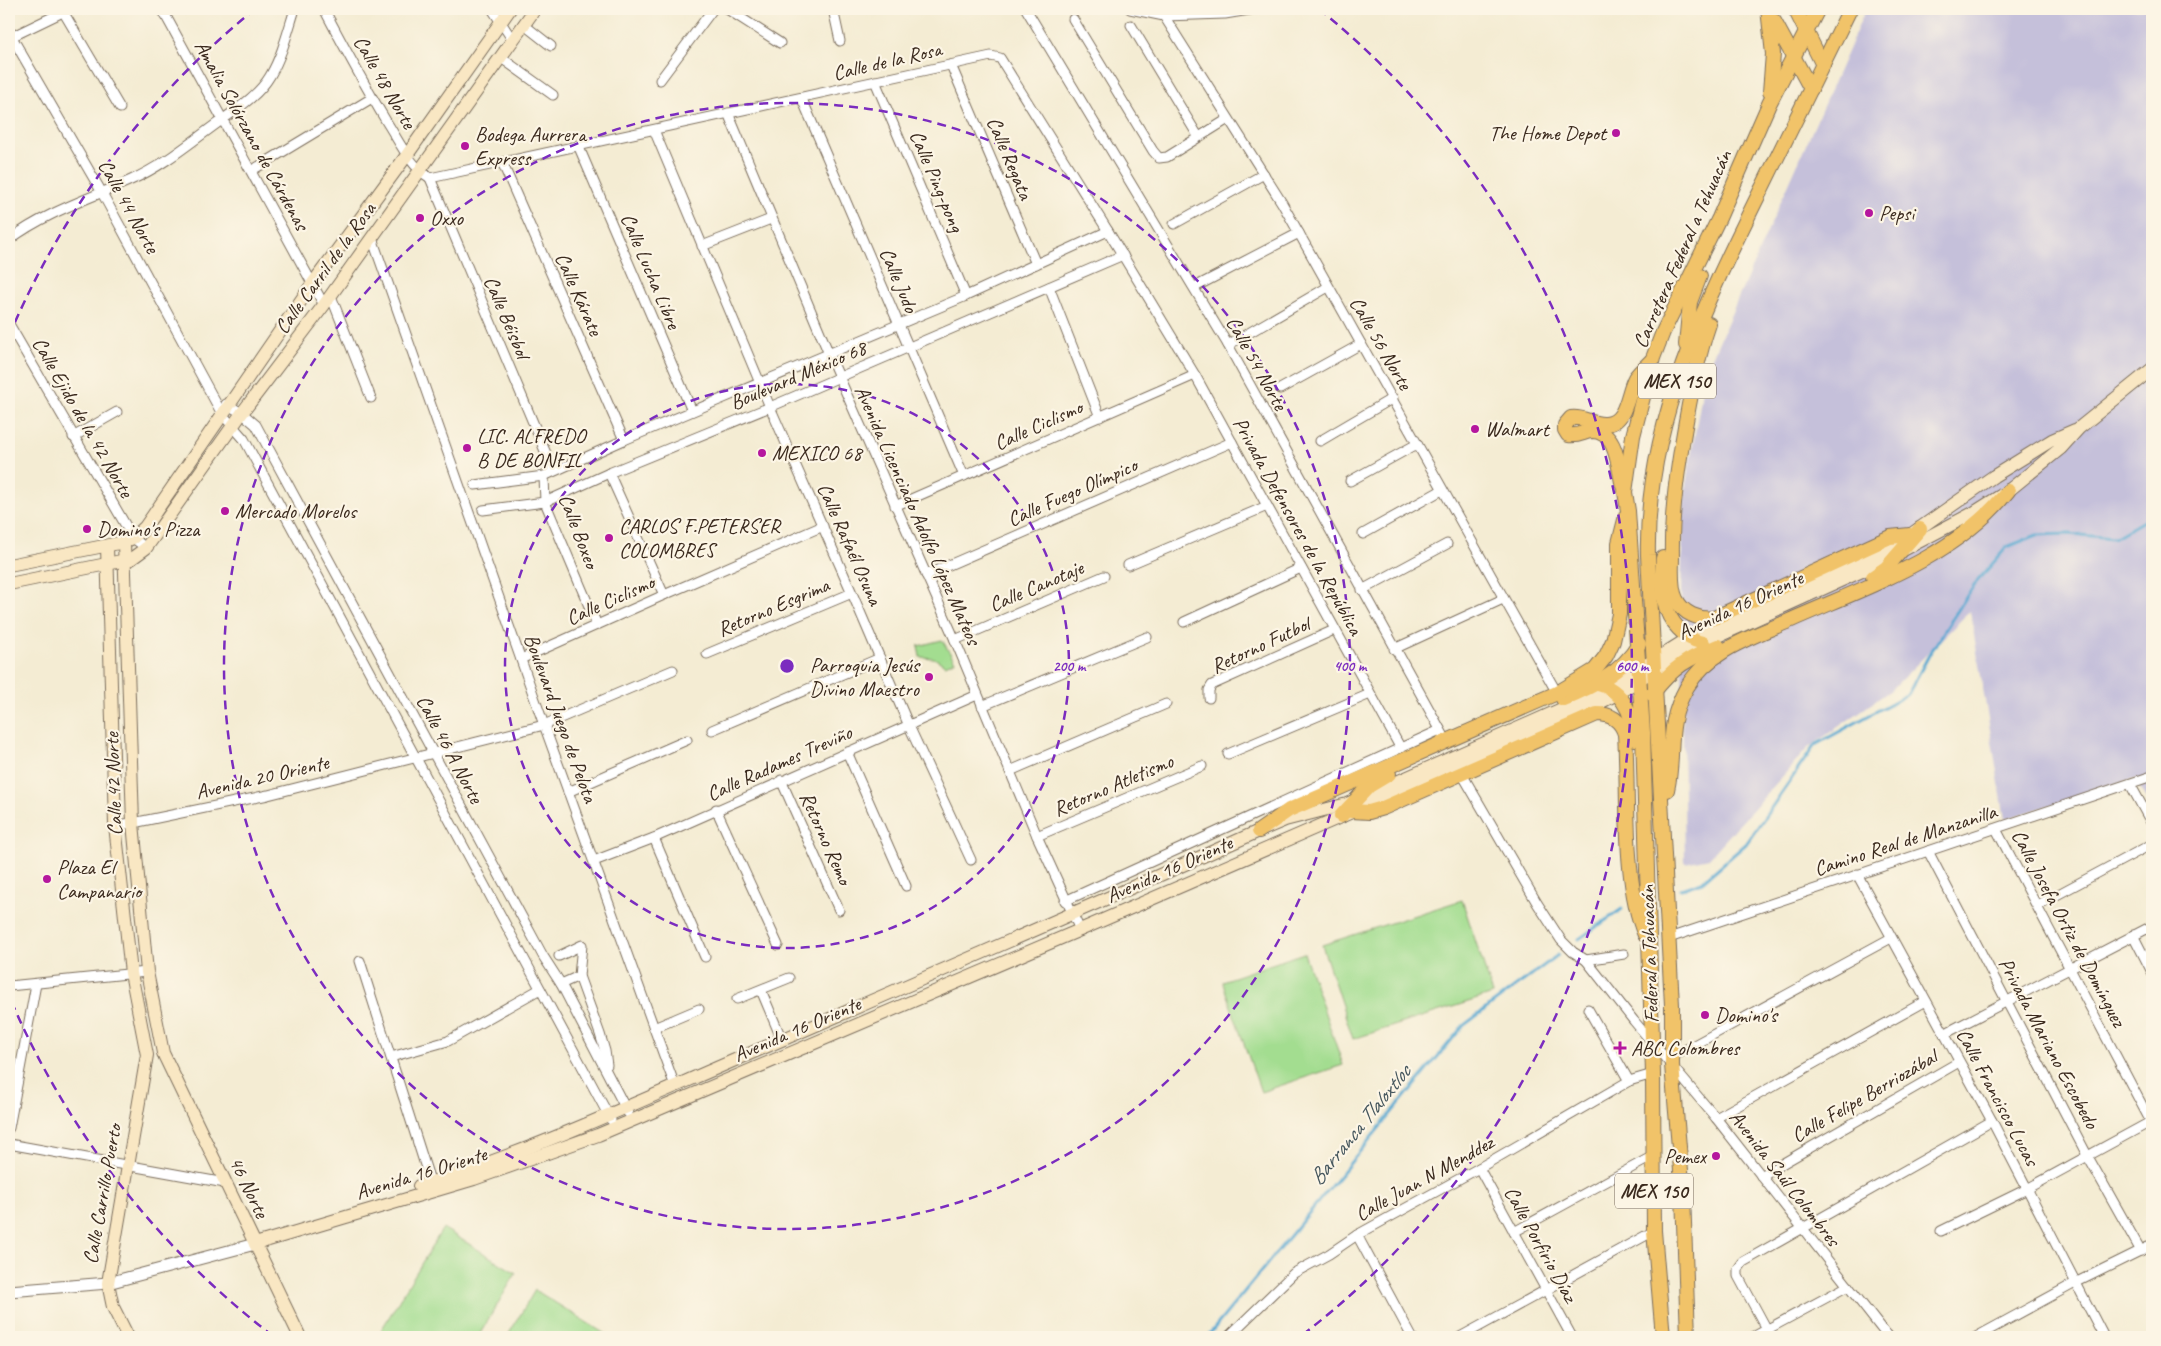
<svg xmlns="http://www.w3.org/2000/svg" width="2161" height="1346" font-family="Caveat,sans-serif">
  <style>
    .industrial { fill: #c5c0da }
    .green { fill: #a3dd90; stroke: #6f8457 }
    .lines { fill: none; stroke-linecap: round; stroke-linejoin: round }
    .stream { stroke: #57a8d2; stroke-width: 3 }
    .minor-casing { stroke: #7c6e5d; stroke-width: 11 }
    .tertiary-casing { stroke: #7c6e5d; stroke-width: 13 }
    .secondary-casing { stroke: #7c6e5d; stroke-width: 14 }
    .primary-casing { stroke: #7c6e5d; stroke-width: 16 }
    .minor { stroke: #fff; stroke-width: 9 }
    .tertiary { stroke: #fff; stroke-width: 11 }
    .secondary { stroke: #f9e7c3; stroke-width: 12 }
    .primary { stroke: #f1c369; stroke-width: 14 }
    .ring { fill: none; stroke: #7b2cbf; stroke-width: 2.5; stroke-dasharray: 9 6 }
    .poi-dot { fill: #b5179e; stroke: #fcf5e5; stroke-width: 2 }
    .labels { text-anchor: middle; dominant-baseline: central; stroke-width: 4.5; stroke-linejoin: round; paint-order: stroke }
    .shield { fill: #fcf5e5; stroke: #75675a; stroke-width: 1 }
    .shield-label { font-size: 20px; font-weight: bold; fill: #3b2a1e }
    .street-label { font-size: 21px; fill: #3b2a1e; stroke: #fcf5e5 }
    .poi-label { font-size: 21px; fill: #3b2a1e; stroke: #fcf5e5; text-anchor: start }
    .water-label { font-size: 22px; font-style: italic; fill: #45565d; stroke: #fcf5e5 }
    .centre { fill: #7b2cbf; stroke: #fcf5e5; stroke-width: 2.5 }
    .ring-label { font-size: 15px; text-anchor: middle; font-weight: bold; fill: #7b2cbf; stroke: #fcf5e5; stroke-width: 4.5; stroke-linejoin: round; paint-order: stroke }
  </style>
  <rect width="100%" height="100%" fill="#fcf5e5"/>
  <filter id="ink" filterUnits="userSpaceOnUse"><feTurbulence type="fractalNoise" baseFrequency=".02" numOctaves="2"/><feDisplacementMap in="SourceGraphic" scale="10" xChannelSelector="R" yChannelSelector="G"/><feConvolveMatrix kernelMatrix="1 2 1 2 8 2 1 2 1" color-interpolation-filters="sRGB"/></filter>
  <filter id="wash" filterUnits="userSpaceOnUse"><feTurbulence type="fractalNoise" baseFrequency=".0096" numOctaves="4" result="noise"/><feDisplacementMap in="SourceGraphic" scale="20" xChannelSelector="R" yChannelSelector="G"/><feGaussianBlur stdDeviation="1.12" result="paint"/><feColorMatrix in="noise" values="0 0 0 0 0 0 0 0 0 0 0 0 0 0 0 0 0 1.4 0 .05"/><feComposite in="paint" operator="in"/></filter>
  <g filter="url(#wash)">
    <rect width="100%" height="100%" fill="#f4ecd3"/>
    <!-- industrial -->
    <path class="industrial" d="M 1866,9 L 2152,9 L 2152,810 L 2135,779 L 2005,819 L 1970,611 L 1891,690 L 1808,748 L 1709,858 L 1685,863 L 1681,592 L 1684,495 L 1706,371 Z"/>
    <!-- green -->
    <g class="green">
      <path d="M 942,640 L 955,661 L 945,665 L 934,658 L 920,657 L 918,646 Z"/>
      <path d="M 1462,900 L 1493,994 L 1353,1039 L 1322,945 Z"/>
      <path d="M 1304,953 L 1343,1065 L 1261,1092 L 1222,981 Z"/>
      <path d="M 443,1228 L 516,1273 L 478,1337 L 377,1337 Z"/>
      <path d="M 535,1290 L 610,1337 L 507,1337 Z"/>
    </g>
    <g class="lines">
      <!-- stream -->
      <g class="stream">
        <path d="M 1681,889 L 1702,882 L 1746,844 L 1815,745 L 1908,694 L 1929,655 L 1974,585 L 2007,547 L 2037,535 L 2069,534 L 2114,538 L 2152,516"/>
        <path d="M 1579,939 L 1622,909"/>
        <path d="M 1207,1337 L 1463,1026 L 1558,955"/>
      </g>
    </g>
  </g>
  <g filter="url(#ink)">
    <g class="lines">
      <defs>
        <g id="minor">
          <path d="M 162,9 L 324,305"/>
          <path d="M 324,9 C 344,47 364,84 386,121 C 399,141 409,165 430,178 L 991,56 L 1000,58 L 1108,231 L 1195,375 L 1400,747"/>
          <path d="M 492,9 L 512,39"/>
          <path d="M 727,9 L 780,43"/>
          <path d="M 833,9 L 840,41"/>
          <path d="M 1026,9 L 1228,345 L 1446,740"/>
          <path d="M 1130,9 L 1164,16 L 1225,14 L 1255,9"/>
          <path d="M 1163,9 L 1164,16 L 1282,203 L 1557,693"/>
          <path d="M 64,13 L 120,108"/>
          <path d="M 1073,19 L 1153,151 L 1159,158 L 1167,157 L 1228,119"/>
          <path d="M 523,24 L 551,46"/>
          <path d="M 1131,25 L 1198,136"/>
          <path d="M 9,32 L 101,191 L 222,414 L 244,439 L 611,1120"/>
          <path d="M 9,38 L 69,9"/>
          <path d="M 500,57 L 553,95"/>
          <path d="M 951,65 L 1036,264"/>
          <path d="M 660,80 L 713,9"/>
          <path d="M 875,81 L 966,296"/>
          <path d="M 802,99 L 964,476"/>
          <path d="M 728,113 L 829,354 L 955,640 L 1037,836 L 1080,930"/>
          <path d="M 654,130 L 770,407 L 852,593 L 909,726 L 971,860"/>
          <path d="M 578,145 L 692,411"/>
          <path d="M 502,162 L 624,440"/>
          <path d="M 251,171 L 372,98"/>
          <path d="M 430,178 L 553,470"/>
          <path d="M 1174,224 L 1264,174"/>
          <path d="M 372,238 L 544,725 L 675,1086"/>
          <path d="M 9,240 C 46,212 89,199 131,180 C 163,166 191,142 219,122 C 237,109 259,95 270,76 C 282,56 288,31 295,9"/>
          <path d="M 702,246 L 771,219"/>
          <path d="M 1049,287 L 1100,417"/>
          <path d="M 1195,287 L 1299,233"/>
          <path d="M 331,296 L 371,398"/>
          <path d="M 9,324 L 133,538 L 146,548"/>
          <path d="M 1228,345 L 1328,287"/>
          <path d="M 1280,389 L 1361,344"/>
          <path d="M 226,404 L 242,413 L 256,425 L 543,956 L 561,984 L 628,1113"/>
          <path d="M 73,437 L 117,412"/>
          <path d="M 1320,441 L 1393,398"/>
          <path d="M 609,473 L 664,595"/>
          <path d="M 544,476 L 545,502 L 597,625"/>
          <path d="M 1350,481 L 1417,444"/>
          <path d="M 475,485 L 544,476 L 624,440 L 966,296 L 1108,231"/>
          <path d="M 895,506 L 1195,375"/>
          <path d="M 483,510 L 545,502 L 609,473 L 770,407 L 1123,255"/>
          <path d="M 1363,534 L 1442,490"/>
          <path d="M 1128,565 L 1267,506"/>
          <path d="M 926,575 L 1232,442"/>
          <path d="M 1362,590 L 1447,544"/>
          <path d="M 1184,622 L 1301,568"/>
          <path d="M 955,640 L 1104,576"/>
          <path d="M 1394,649 L 1503,599"/>
          <path d="M 707,654 L 852,593"/>
          <path d="M 521,659 L 664,595 L 823,526"/>
          <path d="M 1209,698 L 1209,690 L 1212,685 L 1334,630"/>
          <path d="M 982,706 L 1147,637"/>
          <path d="M 712,730 L 880,658"/>
          <path d="M 847,752 L 906,886"/>
          <path d="M 1228,754 L 1370,694"/>
          <path d="M 1010,771 L 1166,704"/>
          <path d="M 1462,774 L 1537,903 L 1561,940 L 1573,952 L 1586,960 L 1634,1021 L 1716,1118 L 1888,1337"/>
          <path d="M 781,780 L 839,910"/>
          <path d="M 2130,784 L 2152,824"/>
          <path d="M 568,792 L 687,740"/>
          <path d="M 716,809 L 778,945"/>
          <path d="M 115,825 L 133,823 L 268,795 L 544,725 L 673,670"/>
          <path d="M 1996,829 L 2152,1124"/>
          <path d="M 1037,836 L 1202,766"/>
          <path d="M 654,838 L 705,957"/>
          <path d="M 1928,851 L 2087,1155 L 2141,1251"/>
          <path d="M 594,861 L 654,838 L 977,695"/>
          <path d="M 1857,874 L 1992,1121 L 2104,1337"/>
          <path d="M 1065,901 L 1440,730"/>
          <path d="M 2038,905 L 2152,844"/>
          <path d="M 2133,935 L 2152,972"/>
          <path d="M 1669,938 L 2152,776"/>
          <path d="M 559,956 L 582,945 L 579,976 L 600,1034 L 605,1051 L 607,1065"/>
          <path d="M 1586,960 L 1624,954"/>
          <path d="M 360,961 L 432,1187"/>
          <path d="M 561,984 L 579,976"/>
          <path d="M 9,986 L 147,972"/>
          <path d="M 761,990 L 782,1040"/>
          <path d="M 737,999 L 789,978"/>
          <path d="M 1588,1009 L 1629,1081"/>
          <path d="M 654,1028 L 699,1009"/>
          <path d="M 1944,1034 L 2152,926"/>
          <path d="M 391,1057 L 448,1041 L 540,989"/>
          <path d="M 1672,1057 L 1891,938"/>
          <path d="M 1716,1118 L 1926,1001"/>
          <path d="M 9,1128 L 36,984"/>
          <path d="M 9,1144 L 225,1183"/>
          <path d="M 1479,1168 L 1572,1337"/>
          <path d="M 1761,1176 L 1959,1062"/>
          <path d="M 1941,1231 L 2027,1189 L 2152,1121"/>
          <path d="M 1514,1232 L 1653,1156"/>
          <path d="M 1357,1235 L 1412,1337"/>
          <path d="M 1228,1337 L 1294,1273 L 1329,1254 L 1357,1235 L 1479,1168 L 1629,1081 L 1653,1074"/>
          <path d="M 1460,1337 L 1654,1231"/>
          <path d="M 1753,1337 L 1848,1286"/>
          <path d="M 1771,1337 L 1738,1276 L 1738,1269 L 1743,1262 L 1992,1121"/>
          <path d="M 1976,1337 L 2077,1282 L 2152,1245"/>
        </g>
        <path id="tertiary" d="M 9,1291 L 108,1283 L 255,1244"/>
        <g id="secondary">
          <path d="M 124,542 L 133,823 L 147,972 L 163,1053 L 300,1337"/>
          <path d="M 107,546 L 115,825 L 131,973 L 147,1055 L 108,1283 L 113,1307 L 128,1337"/>
          <path d="M 9,565 L 124,542 L 133,538 L 145,527 L 313,283 L 407,155 L 510,9"/>
          <path d="M 9,584 L 131,559 L 146,548 L 242,413 L 324,305 L 535,9"/>
          <path d="M 419,1186 C 537,1150 650,1096 763,1048 C 929,976 1094,905 1259,831 L 1285,820 L 1347,804 L 1609,688 L 1689,638 L 1861,561 L 1910,535 L 1994,476 L 2052,440 L 2075,430"/>
          <path d="M 255,1244 L 474,1179 L 598,1135 L 1080,930 L 1582,712 L 1617,694 L 1654,670 L 1703,643 L 1875,565 L 1975,512 L 2008,491 L 2061,448 L 2079,428 L 2152,369"/>
        </g>
        <g id="primary">
          <path d="M 1768,9 L 1773,54 L 1770,92"/>
          <path d="M 1795,9 L 1823,65"/>
          <path d="M 1774,21 L 1811,89"/>
          <path d="M 1709,324 C 1698,356 1692,388 1686,421 C 1678,466 1671,511 1672,557 C 1672,570 1670,587 1676,599 C 1683,614 1699,620 1714,618 L 1890,537 L 1910,535"/>
          <path d="M 1686,345 L 1690,302 L 1700,276"/>
          <path d="M 1623,486 C 1618,469 1618,430 1591,431 C 1583,432 1578,437 1568,435 L 1565,430 L 1565,425 L 1571,418 C 1584,416 1592,425 1605,424 C 1627,424 1627,392 1635,378 C 1639,372 1646,366 1651,361"/>
          <path d="M 1663,558 C 1663,584 1659,609 1679,629 C 1686,637 1693,641 1703,643"/>
          <path d="M 1873,577 L 1886,568 L 1920,529"/>
          <path d="M 1591,683 C 1621,685 1633,713 1635,739"/>
          <path d="M 1652,694 C 1674,666 1687,659 1718,646"/>
          <path d="M 1563,699 C 1592,687 1622,673 1639,644"/>
          <path d="M 1667,790 C 1676,751 1664,727 1687,687 C 1709,650 1752,637 1789,621 C 1865,587 1955,558 2008,491"/>
          <path d="M 1351,811 L 1369,812 L 1383,808 L 1597,714 C 1610,714 1621,720 1625,734 C 1629,793 1622,881 1645,935"/>
          <path d="M 1341,816 L 1369,786 L 1389,774"/>
          <path d="M 1259,831 L 1289,810 L 1557,693 L 1595,670 L 1606,656 L 1613,641 L 1619,614 L 1619,543 L 1626,516"/>
          <path d="M 1663,1337 L 1654,1231 L 1653,1074 L 1643,733 L 1628,511 L 1625,492 L 1633,436 L 1653,358 L 1663,332 L 1719,218 L 1769,104 L 1818,9"/>
          <path d="M 1688,1337 L 1683,1194 L 1672,1065 L 1672,1005 L 1648,555 C 1645,423 1706,301 1763,186 C 1792,127 1821,68 1850,9"/>
        </g>
      </defs>
      <!-- minor casing -->
      <use href="#minor" class="minor-casing"/>
      <!-- tertiary casing -->
      <use href="#tertiary" class="tertiary-casing"/>
      <!-- secondary casing -->
      <use href="#secondary" class="secondary-casing"/>
      <!-- primary casing -->
      <use href="#primary" class="primary-casing"/>
      <!-- minor -->
      <use href="#minor" class="minor"/>
      <!-- tertiary -->
      <use href="#tertiary" class="tertiary"/>
      <!-- secondary -->
      <use href="#secondary" class="secondary"/>
      <!-- primary -->
      <use href="#primary" class="primary"/>
    </g>
  </g>
  <!-- distance rings -->
  <g class="ring">
    <circle cx="787" cy="666" r="282"/>
    <circle cx="787" cy="666" r="563"/>
    <path d="M273 1336A845 845 0 0 1 9 996M9 336A845 845 0 0 1 255 9M1319 9A845 845 0 0 1 1301 1336"/>
  </g>
  <!-- markers -->
  <g class="poi-dot">
    <circle cx="1616" cy="133" r="5"/>
    <circle cx="465" cy="146" r="5"/>
    <circle cx="1869" cy="213" r="5"/>
    <circle cx="420" cy="218" r="5"/>
    <circle cx="1475" cy="429" r="5"/>
    <circle cx="467" cy="448" r="5"/>
    <circle cx="762" cy="453" r="5"/>
    <circle cx="225" cy="511" r="5"/>
    <circle cx="87" cy="529" r="5"/>
    <circle cx="609" cy="538" r="5"/>
    <circle cx="929" cy="677" r="5"/>
    <circle cx="47" cy="879" r="5"/>
    <circle cx="1705" cy="1015" r="5"/>
    <path d="M1617.5 1040.5h5v5h5v5h-5v5h-5v-5h-5v-5h5z"/>
    <circle cx="1716" cy="1156" r="5"/>
  </g>
  <g class="labels">
    <!-- shield labels -->
    <g class="shield">
      <rect x="1638" y="363.5" width="78" height="35" rx="4"/>
      <rect x="1615" y="1173.5" width="78" height="35" rx="4"/>
    </g>
    <g class="shield-label">
      <text x="1677" y="381">MEX 150</text>
      <text x="1654" y="1191">MEX 150</text>
    </g>
    <!-- street labels -->
    <g class="street-label">
      <text transform="translate(887 61) rotate(-13)">Calle de la Rosa</text>
      <text transform="translate(385 82) rotate(60)">Calle 48 Norte</text>
      <text transform="translate(252 135) rotate(61)">Amalia Solórzano de Cárdenas</text>
      <text transform="translate(1010 158) rotate(67)">Calle Regata</text>
      <text transform="translate(937 181) rotate(67)">Calle Ping-pong</text>
      <text transform="translate(129 206) rotate(61)">Calle 44 Norte</text>
      <text transform="translate(1682 249) rotate(-66)">Carretera Federal a Tehuacán</text>
      <text transform="translate(325 268) rotate(-54)">Calle Carril de la Rosa</text>
      <text transform="translate(651 271) rotate(67)">Calle Lucha Libre</text>
      <text transform="translate(899 280) rotate(67)">Calle Judo</text>
      <text transform="translate(579 294) rotate(66)">Calle Kárate</text>
      <text transform="translate(507 317) rotate(67)">Calle Béisbol</text>
      <text transform="translate(1381 343) rotate(60)">Calle 56 Norte</text>
      <text transform="translate(1257 363) rotate(61)">Calle 54 Norte</text>
      <text transform="translate(798 375) rotate(-23)">Boulevard México 68</text>
      <text transform="translate(83 417) rotate(60)">Calle Ejido de la 42 Norte</text>
      <text transform="translate(1038 425) rotate(-24)">Calle Ciclismo</text>
      <text transform="translate(1072 492) rotate(-24)">Calle Fuego Olímpico</text>
      <text transform="translate(918 515) rotate(66)">Avenida Licenciado Adolfo López Mateos</text>
      <text transform="translate(1298 526) rotate(61)">Privada Defensores de la República</text>
      <text transform="translate(579 531) rotate(69)">Calle Boxeo</text>
      <text transform="translate(850 544) rotate(66)">Calle Rafaél Osuna</text>
      <text transform="translate(1036 586) rotate(-23)">Calle Canotaje</text>
      <text transform="translate(610 600) rotate(-24)">Calle Ciclismo</text>
      <text transform="translate(1740 605) rotate(-25)">Avenida 16 Oriente</text>
      <text transform="translate(773 607) rotate(-23)">Retorno Esgrima</text>
      <text transform="translate(1260 645) rotate(-25)">Retorno Futbol</text>
      <text transform="translate(561 718) rotate(70)">Boulevard Juego de Pelota</text>
      <text transform="translate(450 749) rotate(62)">Calle 46 A Norte</text>
      <text transform="translate(779 763) rotate(-24)">Calle Radames Treviño</text>
      <text transform="translate(262 777) rotate(-13)">Avenida 20 Oriente</text>
      <text transform="translate(113 784) rotate(-92)">Calle 42 Norte</text>
      <text transform="translate(1113 785) rotate(-23)">Retorno Atletismo</text>
      <text transform="translate(826 838) rotate(66)">Retorno Remo</text>
      <text transform="translate(1905 840) rotate(-18)">Camino Real de Manzanilla</text>
      <text transform="translate(1169 869) rotate(-24)">Avenida 16 Oriente</text>
      <text transform="translate(2069 928) rotate(62)">Calle Josefa Ortiz de Domínguez</text>
      <text transform="translate(1649 954) rotate(-92)">Federal a Tehuacán</text>
      <text transform="translate(797 1029) rotate(-23)">Avenida 16 Oriente</text>
      <text transform="translate(2049 1043) rotate(62)">Privada Mariano Escobedo</text>
      <text transform="translate(1864 1096) rotate(-30)">Calle Felipe Berriozábal</text>
      <text transform="translate(1998 1097) rotate(62)">Calle Francisco Lucas</text>
      <text transform="translate(421 1173) rotate(-17)">Avenida 16 Oriente</text>
      <text transform="translate(1424 1178) rotate(-29)">Calle Juan N Menddez</text>
      <text transform="translate(1785 1178) rotate(52)">Avenida Saúl Colombres</text>
      <text transform="translate(249 1187) rotate(64)">46 Norte</text>
      <text transform="translate(102 1194) rotate(-80)">Calle Carrillo Puerto</text>
      <text transform="translate(1541 1244) rotate(61)">Calle Porfirio Díaz</text>
    </g>
    <!-- poi labels -->
    <g class="poi-label">
      <text x="1606" y="133" text-anchor="end">The Home Depot</text>
      <text x="475" y="134">Bodega Aurrera<tspan x="475" dy="24">Express</tspan></text>
      <text x="1879" y="213">Pepsi</text>
      <text x="430" y="218">Oxxo</text>
      <text x="1485" y="429">Walmart</text>
      <text x="477" y="436">LIC. ALFREDO<tspan x="477" dy="24">B DE BONFIL</tspan></text>
      <text x="772" y="453">MEXICO 68</text>
      <text x="235" y="511">Mercado Morelos</text>
      <text x="619" y="526">CARLOS F.PETERSER<tspan x="619" dy="24">COLOMBRES</tspan></text>
      <text x="97" y="529">Domino's Pizza</text>
      <text x="919" y="665" text-anchor="end">Parroquia Jesús<tspan x="919" dy="24">Divino Maestro</tspan></text>
      <text x="57" y="867">Plaza El<tspan x="57" dy="24">Campanario</tspan></text>
      <text x="1715" y="1015">Domino's</text>
      <text x="1631" y="1048">ABC Colombres</text>
      <text x="1706" y="1156" text-anchor="end">Pemex</text>
    </g>
    <!-- water labels -->
    <g class="water-label">
      <text transform="translate(1360 1125) rotate(-51)">Barranca Tlaloxtloc</text>
    </g>
  </g>
  <circle cx="787" cy="666" r="8" class="centre"/>
  <g class="ring-label">
    <text x="1069" y="671">200 m</text>
    <text x="1350" y="671">400 m</text>
    <text x="1632" y="671">600 m</text>
  </g>
  <!-- margin -->
  <rect width="2161" height="1346" fill="none" stroke="#fcf5e5" stroke-width="30"/>
</svg>
